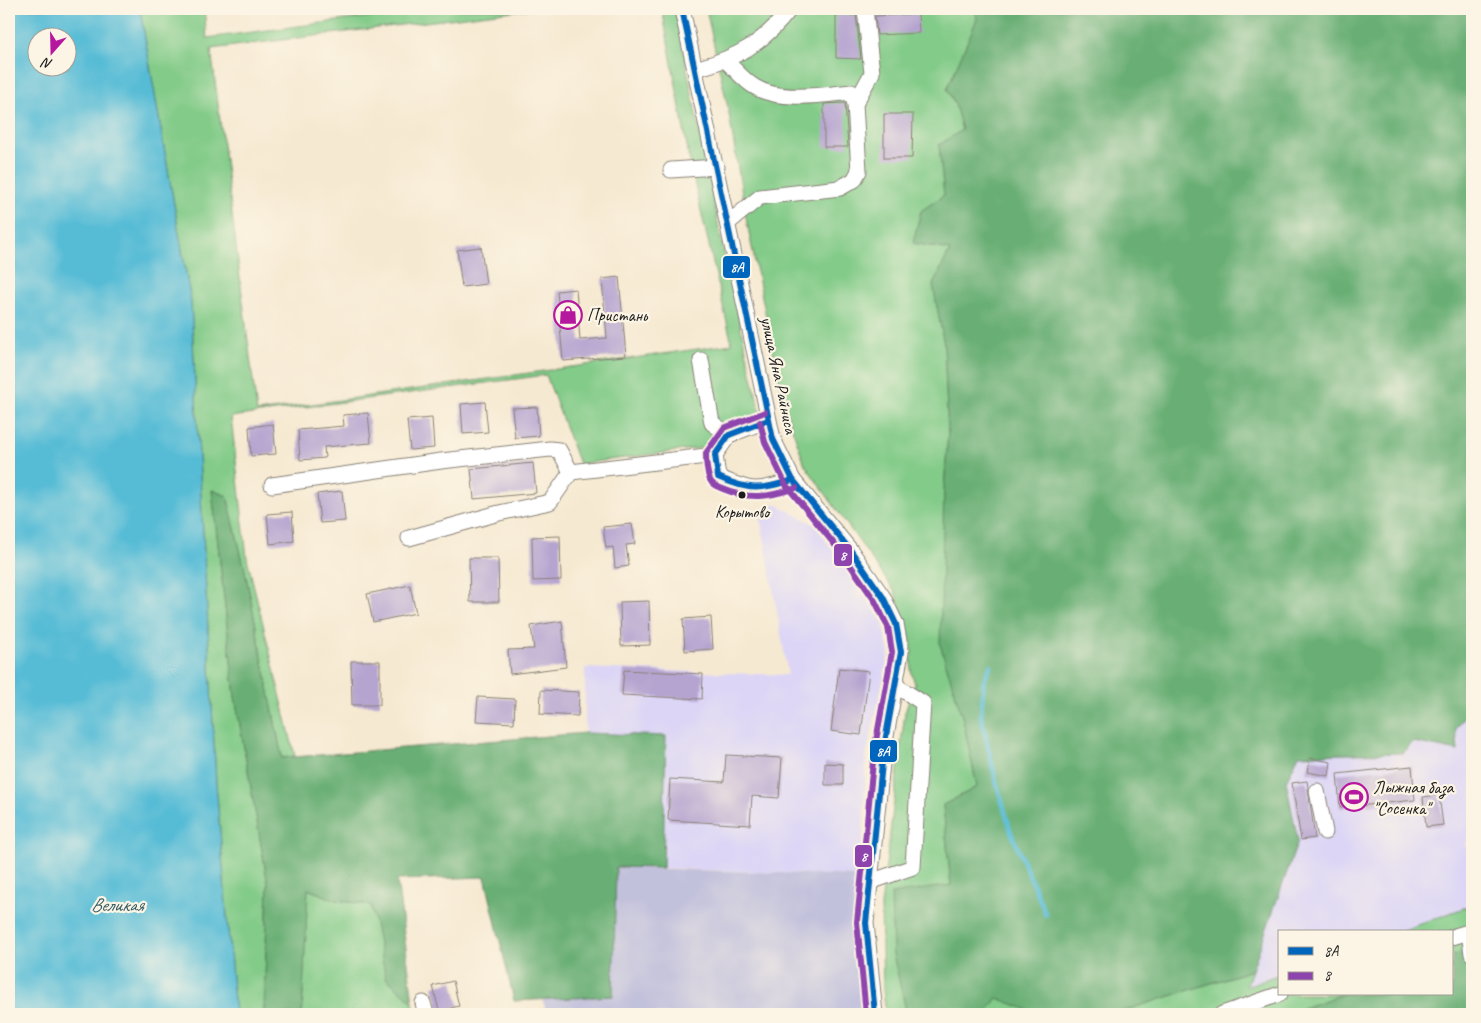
<svg xmlns="http://www.w3.org/2000/svg" width="1481" height="1023" font-family="Caveat,sans-serif">
  <style>
    .built { fill: #dcd5f6 }
    .industrial { fill: #c2c1dc }
    .green { fill: #82cb88; stroke: #4f7452 }
    .forest { fill: #69af74; stroke: #426648 }
    .water { fill: #57bcd6; stroke: #3a6c79; fill-rule: evenodd }
    .lines { fill: none; stroke-linecap: round; stroke-linejoin: round }
    .stream { stroke: #57bcd6; stroke-width: 4.5 }
    .building { fill: #b6a4d0 }
    .minor-casing { stroke: #898276; stroke-width: 17 }
    .minor { stroke: #fff; stroke-width: 15 }
    .bus-1-casing { stroke: #fcf5e5; stroke-width: 10 }
    .bus-2-casing { stroke: #fcf5e5; stroke-width: 10 }
    .bus-1 { stroke: #0065bd; stroke-width: 6 }
    .bus-2 { stroke: #8e44ad; stroke-width: 6 }
    .bus-dot { fill: #1c1c1c; stroke: #fcf5e5; stroke-width: 2 }
    .labels { text-anchor: middle; dominant-baseline: central; stroke-width: 4.5; stroke-linejoin: round; paint-order: stroke }
    .bus-label { font-size: 17px; fill: #1c1c1c; stroke: #fcf5e5 }
    .poi-label { font-size: 18px; fill: #1c1c1c; stroke: #fcf5e5; text-anchor: start }
    .street-label { font-size: 18px; fill: #1c1c1c; stroke: #fcf5e5 }
    .water-label { font-size: 19px; font-style: italic; fill: #345c66; stroke: #fcf5e5 }
    .line-badge { stroke: #fcf5e5; stroke-width: 2 }
    .badge-label { font-size: 14px; text-anchor: middle; font-weight: bold; fill: #fff }
  </style>
  <rect width="100%" height="100%" fill="#fcf5e5"/>
  <filter id="ink" filterUnits="userSpaceOnUse"><feTurbulence type="fractalNoise" baseFrequency=".02" numOctaves="2"/><feDisplacementMap in="SourceGraphic" scale="10" xChannelSelector="R" yChannelSelector="G"/><feConvolveMatrix kernelMatrix="1 2 1 2 8 2 1 2 1" color-interpolation-filters="sRGB"/></filter>
  <filter id="wash" filterUnits="userSpaceOnUse"><feTurbulence type="fractalNoise" baseFrequency=".0096" numOctaves="4" result="noise"/><feDisplacementMap in="SourceGraphic" scale="20" xChannelSelector="R" yChannelSelector="G"/><feGaussianBlur stdDeviation="1.12" result="paint"/><feColorMatrix in="noise" values="0 0 0 0 0 0 0 0 0 0 0 0 0 0 0 0 0 1.4 0 .05"/><feComposite in="paint" operator="in"/></filter>
  <g filter="url(#wash)">
    <rect width="100%" height="100%" fill="#f6e9d1"/>
    <!-- built -->
    <g class="built">
      <path d="M 776,504 L 815,525 L 883,623 L 889,654 L 866,756 L 861,876 L 663,868 L 666,736 L 585,733 L 585,668 L 788,675 L 760,514 Z"/>
      <path d="M 1472,707 L 1472,832 L 1466,843 L 1472,876 L 1472,905 L 1398,932 L 1280,932 L 1280,974 L 1245,987 L 1298,841 L 1286,781 L 1299,755 L 1403,753 L 1413,742 L 1457,751 L 1456,729 Z"/>
    </g>
    <!-- industrial -->
    <path class="industrial" d="M 616,867 L 861,876 L 867,1014 L 546,1014 L 543,999 L 613,996 Z"/>
    <!-- green -->
    <g class="green">
      <path d="M 140,9 L 204,9 L 207,38 L 429,9 L 529,9 L 211,49 L 257,412 L 732,344 L 691,168 L 662,9 L 675,9 L 725,258 L 760,412 L 708,447 L 579,464 L 546,375 L 231,417 L 247,558 L 295,756 L 282,758 L 244,566 L 227,496 L 212,490 L 235,697 L 268,884 L 264,1014 L 235,1014 L 216,783 L 191,302 Z"/>
      <path d="M 706,9 L 1011,9 L 982,139 L 947,89 L 955,104 L 962,130 L 939,145 L 944,195 L 921,211 L 913,243 L 950,250 L 933,285 L 944,344 L 948,433 L 944,491 L 944,568 L 963,720 L 977,787 L 943,805 L 951,886 L 893,954 L 907,1014 L 886,1014 L 883,990 L 881,906 L 905,712 L 915,684 L 911,671 L 912,644 L 895,592 L 805,465 L 784,405 L 747,223 L 728,108 Z"/>
      <path d="M 307,889 L 336,900 L 372,905 L 386,978 L 413,1002 L 415,1014 L 302,1014 Z"/>
      <path d="M 1472,905 L 1472,949 L 1452,956 L 1452,932 L 1398,932 Z"/>
      <path d="M 1252,970 L 1246,986 L 1280,974 L 1280,994 L 1343,994 L 1286,1014 L 1114,1014 Z"/>
      <path d="M 996,997 L 1039,1014 L 985,1014 Z"/>
    </g>
    <!-- forest -->
    <g class="forest">
      <path d="M 975,9 L 1472,9 L 1472,707 L 1456,729 L 1458,751 L 1413,742 L 1403,753 L 1299,755 L 1286,781 L 1298,841 L 1252,970 L 1114,1014 L 1039,1014 L 997,998 L 985,1014 L 907,1014 L 893,954 L 891,894 L 951,885 L 943,805 L 977,787 L 963,720 L 940,644 L 944,491 L 948,433 L 944,344 L 933,285 L 950,250 L 913,243 L 921,211 L 944,195 L 939,145 L 962,130 L 955,104 L 947,89 L 977,19 Z"/>
      <path d="M 212,490 L 227,496 L 244,566 L 282,758 L 585,733 L 666,736 L 663,868 L 616,867 L 613,996 L 514,1001 L 485,877 L 397,880 L 413,1002 L 386,978 L 371,905 L 336,900 L 308,889 L 302,1014 L 264,1014 L 268,884 L 235,697 Z"/>
      <path d="M 1472,949 L 1472,1014 L 1286,1014 L 1343,994 L 1452,994 L 1452,956 Z"/>
    </g>
    <!-- water -->
    <path class="water" d="M 9,9 L 140,9 L 191,302 L 216,783 L 235,1014 L 9,1014 ZM 38,38 L 68,38 L 68,68 L 38,68 Z"/>
    <g class="lines">
      <!-- stream -->
      <path class="stream" d="M 991,665 L 984,680 L 981,715 L 996,781 L 1011,832 L 1046,915"/>
    </g>
    <g id="blocks">
      <!-- building -->
      <g class="building">
        <path d="M 918,14 L 919,33 L 877,35 L 875,16 Z"/>
        <path d="M 836,15 L 856,15 L 861,59 L 836,58 Z"/>
        <path d="M 845,103 L 848,147 L 824,147 L 824,104 Z"/>
        <path d="M 884,114 L 913,114 L 912,158 L 884,158 Z"/>
        <path d="M 481,247 L 486,284 L 462,287 L 457,250 Z"/>
        <path d="M 619,277 L 626,356 L 563,361 L 557,291 L 576,289 L 580,340 L 607,338 L 602,279 Z"/>
        <path d="M 485,402 L 488,432 L 463,434 L 461,404 Z"/>
        <path d="M 537,407 L 539,436 L 515,438 L 512,408 Z"/>
        <path d="M 368,413 L 371,443 L 324,447 L 325,458 L 300,460 L 298,430 L 344,426 L 343,415 Z"/>
        <path d="M 432,418 L 434,448 L 410,450 L 407,420 Z"/>
        <path d="M 273,424 L 276,454 L 251,456 L 249,427 Z"/>
        <path d="M 533,463 L 536,493 L 474,499 L 471,469 Z"/>
        <path d="M 342,491 L 345,521 L 320,523 L 317,494 Z"/>
        <path d="M 292,512 L 294,541 L 270,544 L 267,514 Z"/>
        <path d="M 632,524 L 635,544 L 626,545 L 629,566 L 615,568 L 613,547 L 606,548 L 603,527 Z"/>
        <path d="M 560,536 L 561,580 L 533,581 L 532,537 Z"/>
        <path d="M 469,558 L 498,558 L 499,602 L 470,602 Z"/>
        <path d="M 410,585 L 416,613 L 373,622 L 367,594 Z"/>
        <path d="M 649,601 L 650,645 L 621,646 L 620,602 Z"/>
        <path d="M 711,617 L 713,649 L 685,651 L 683,619 Z"/>
        <path d="M 562,621 L 566,667 L 510,674 L 508,650 L 534,649 L 531,626 Z"/>
        <path d="M 351,661 L 380,661 L 380,705 L 352,705 Z"/>
        <path d="M 839,668 L 869,671 L 861,735 L 831,731 Z"/>
        <path d="M 624,670 L 703,674 L 702,699 L 622,695 Z"/>
        <path d="M 541,690 L 579,692 L 578,716 L 540,714 Z"/>
        <path d="M 478,697 L 515,699 L 514,723 L 476,721 Z"/>
        <path d="M 726,755 L 782,758 L 779,798 L 752,796 L 750,825 L 668,820 L 670,779 L 724,782 Z"/>
        <path d="M 1310,758 L 1331,762 L 1329,776 L 1307,772 Z"/>
        <path d="M 825,763 L 843,764 L 843,785 L 825,785 Z"/>
        <path d="M 1412,766 L 1415,800 L 1340,808 L 1337,774 Z"/>
        <path d="M 1307,781 L 1315,838 L 1301,840 L 1292,783 Z"/>
        <path d="M 1439,795 L 1443,825 L 1426,827 L 1423,797 Z"/>
        <path d="M 453,981 L 459,1006 L 439,1011 L 433,986 Z"/>
      </g>
    </g>
  </g>
  <g filter="url(#ink)">
    <use href="#blocks" fill-opacity="0" stroke="#898276" stroke-width="1"/>
    <g class="lines">
      <defs>
        <g id="minor">
          <path d="M 682,9 L 773,439 L 793,480 L 851,551 L 883,597 L 896,624 L 901,652 L 883,753 L 866,923 L 875,1014"/>
          <path d="M 726,61 C 735,69 744,81 755,87 C 779,102 823,95 851,92 L 855,104 L 859,171 L 854,180 L 840,188 L 760,197 L 728,223"/>
          <path d="M 695,69 C 737,58 763,44 790,9"/>
          <path d="M 855,104 L 872,73 L 865,9"/>
          <path d="M 671,170 L 717,167"/>
          <path d="M 701,360 L 712,423 L 729,435"/>
          <path d="M 768,420 L 729,435 L 715,455 L 718,477 C 753,493 757,492 793,480"/>
          <path d="M 272,485 L 441,461 L 550,449 L 559,450 L 571,472"/>
          <path d="M 409,538 L 499,513 L 550,502 L 571,472 L 715,455"/>
          <path d="M 1317,791 L 1325,832"/>
          <path d="M 870,882 L 913,867 L 923,703 L 895,685"/>
          <path d="M 1469,932 L 1472,954"/>
          <path d="M 1452,937 L 1472,931"/>
          <path d="M 423,1003 L 426,1014"/>
          <path d="M 1222,1014 L 1280,994"/>
        </g>
      </defs>
      <!-- minor casing -->
      <use href="#minor" class="minor-casing"/>
      <!-- minor -->
      <use href="#minor" class="minor"/>
      <defs>
        <g id="bus-1">
          <path d="M 682,9 L 773,439 L 793,480 L 851,551 L 883,597 L 896,624 L 901,652 L 883,753 L 866,923 L 875,1014"/>
          <path d="M 768,420 L 729,435 L 715,455 L 718,477 C 749,491 761,490 793,480"/>
        </g>
        <g id="bus-2">
          <path d="M 765,412 L 724,428 L 706,453 C 706,461 707,473 710,480 C 712,485 718,487 723,489 C 749,500 769,497 796,488"/>
          <path d="M 760,422 L 765,442 L 786,485 L 844,556 L 875,601 L 888,627 L 892,652 L 874,752 L 857,922 L 866,1014"/>
        </g>
      </defs>
      <!-- bus-1 casing -->
      <use href="#bus-1" class="bus-1-casing"/>
      <!-- bus-2 casing -->
      <use href="#bus-2" class="bus-2-casing"/>
      <!-- bus-1 -->
      <use href="#bus-1" class="bus-1"/>
      <!-- bus-2 -->
      <use href="#bus-2" class="bus-2"/>
    </g>
  </g>
  <!-- icons -->
  <defs>
    <symbol id="shop-ring" viewBox="-11 -11 22 22"><circle r="9.5" fill="#fcf5e5" stroke="#b5179e" stroke-width="1.5"/><path d="M-5-2.5h2.3a2.7 3.5 0 0 1 5.4 0H5L5.5 6h-11ZM-1.5-2.5h3a1.5 2.3 0 0 0-3 0Z" fill="#b5179e"/></symbol>
    <symbol id="stadium-ring" viewBox="-11 -11 22 22"><circle r="9.5" fill="#fcf5e5" stroke="#b5179e" stroke-width="1.5"/><path d="M0-5a6.5 5 0 1 0 0 10a6.5 5 0 1 0 0-10ZM-3.5-1.8h7v3.6h-7Z" fill="#b5179e"/></symbol>
  </defs>
  <g fill-rule="evenodd">
    <use href="#shop-ring" x="552" y="299" width="32" height="32"/>
    <use href="#stadium-ring" x="1338" y="781" width="32" height="32"/>
  </g>
  <!-- markers -->
  <circle class="bus-dot" cx="742" cy="495" r="4.5"/>
  <g class="labels">
    <!-- bus labels -->
    <g class="bus-label">
      <text x="742" y="512">Корытово</text>
    </g>
    <!-- poi labels -->
    <g class="poi-label">
      <text x="587" y="315">Пристань</text>
      <text x="1373" y="787">Лыжная база<tspan x="1373" dy="21">"Сосенка"</tspan></text>
    </g>
    <!-- street labels -->
    <g class="street-label">
      <text transform="translate(779 375) rotate(78)">улица Яна Райниса</text>
    </g>
    <!-- water labels -->
    <g class="water-label">
      <text x="117" y="905">Великая</text>
    </g>
  </g>
  <g class="line-badge">
    <rect x="722" y="255" width="29" height="24" rx="5" fill="#0065bd"/>
    <rect x="833" y="543" width="20" height="24" rx="5" fill="#8e44ad"/>
    <rect x="869" y="739" width="29" height="24" rx="5" fill="#0065bd"/>
    <rect x="854" y="844" width="19" height="24" rx="5" fill="#8e44ad"/>
  </g>
  <g class="badge-label">
    <text x="737" y="272">8А</text>
    <text x="843" y="560">8</text>
    <text x="883" y="756">8А</text>
    <text x="864" y="861">8</text>
  </g>
  <!-- margin -->
  <rect width="1481" height="1023" fill="none" stroke="#fcf5e5" stroke-width="30"/>
  <!-- legend -->
  <rect x="1278" y="930" width="175" height="65" fill="#fcf5e5" stroke="#a29e95"/>
  <rect x="1288" y="947" width="25" height="8" fill="#0065bd" stroke="#a29e95"/>
  <text x="1324" y="956" font-size="15" fill="#1c1c1c">8А</text>
  <rect x="1288" y="972" width="25" height="8" fill="#8e44ad" stroke="#a29e95"/>
  <text x="1324" y="980" font-size="15" fill="#1c1c1c">8</text>
  <!-- north arrow -->
  <g transform="translate(52 52) rotate(200)"><circle r="24" fill="#fcf5e5" stroke="#a29e95"/>
  <path d="M0-4L9 19L0 12L-9 19Z" fill="#b5179e"/>
  <text y="-8" font-size="14" font-weight="bold" text-anchor="middle" fill="#1c1c1c">N</text>
  </g>
</svg>
